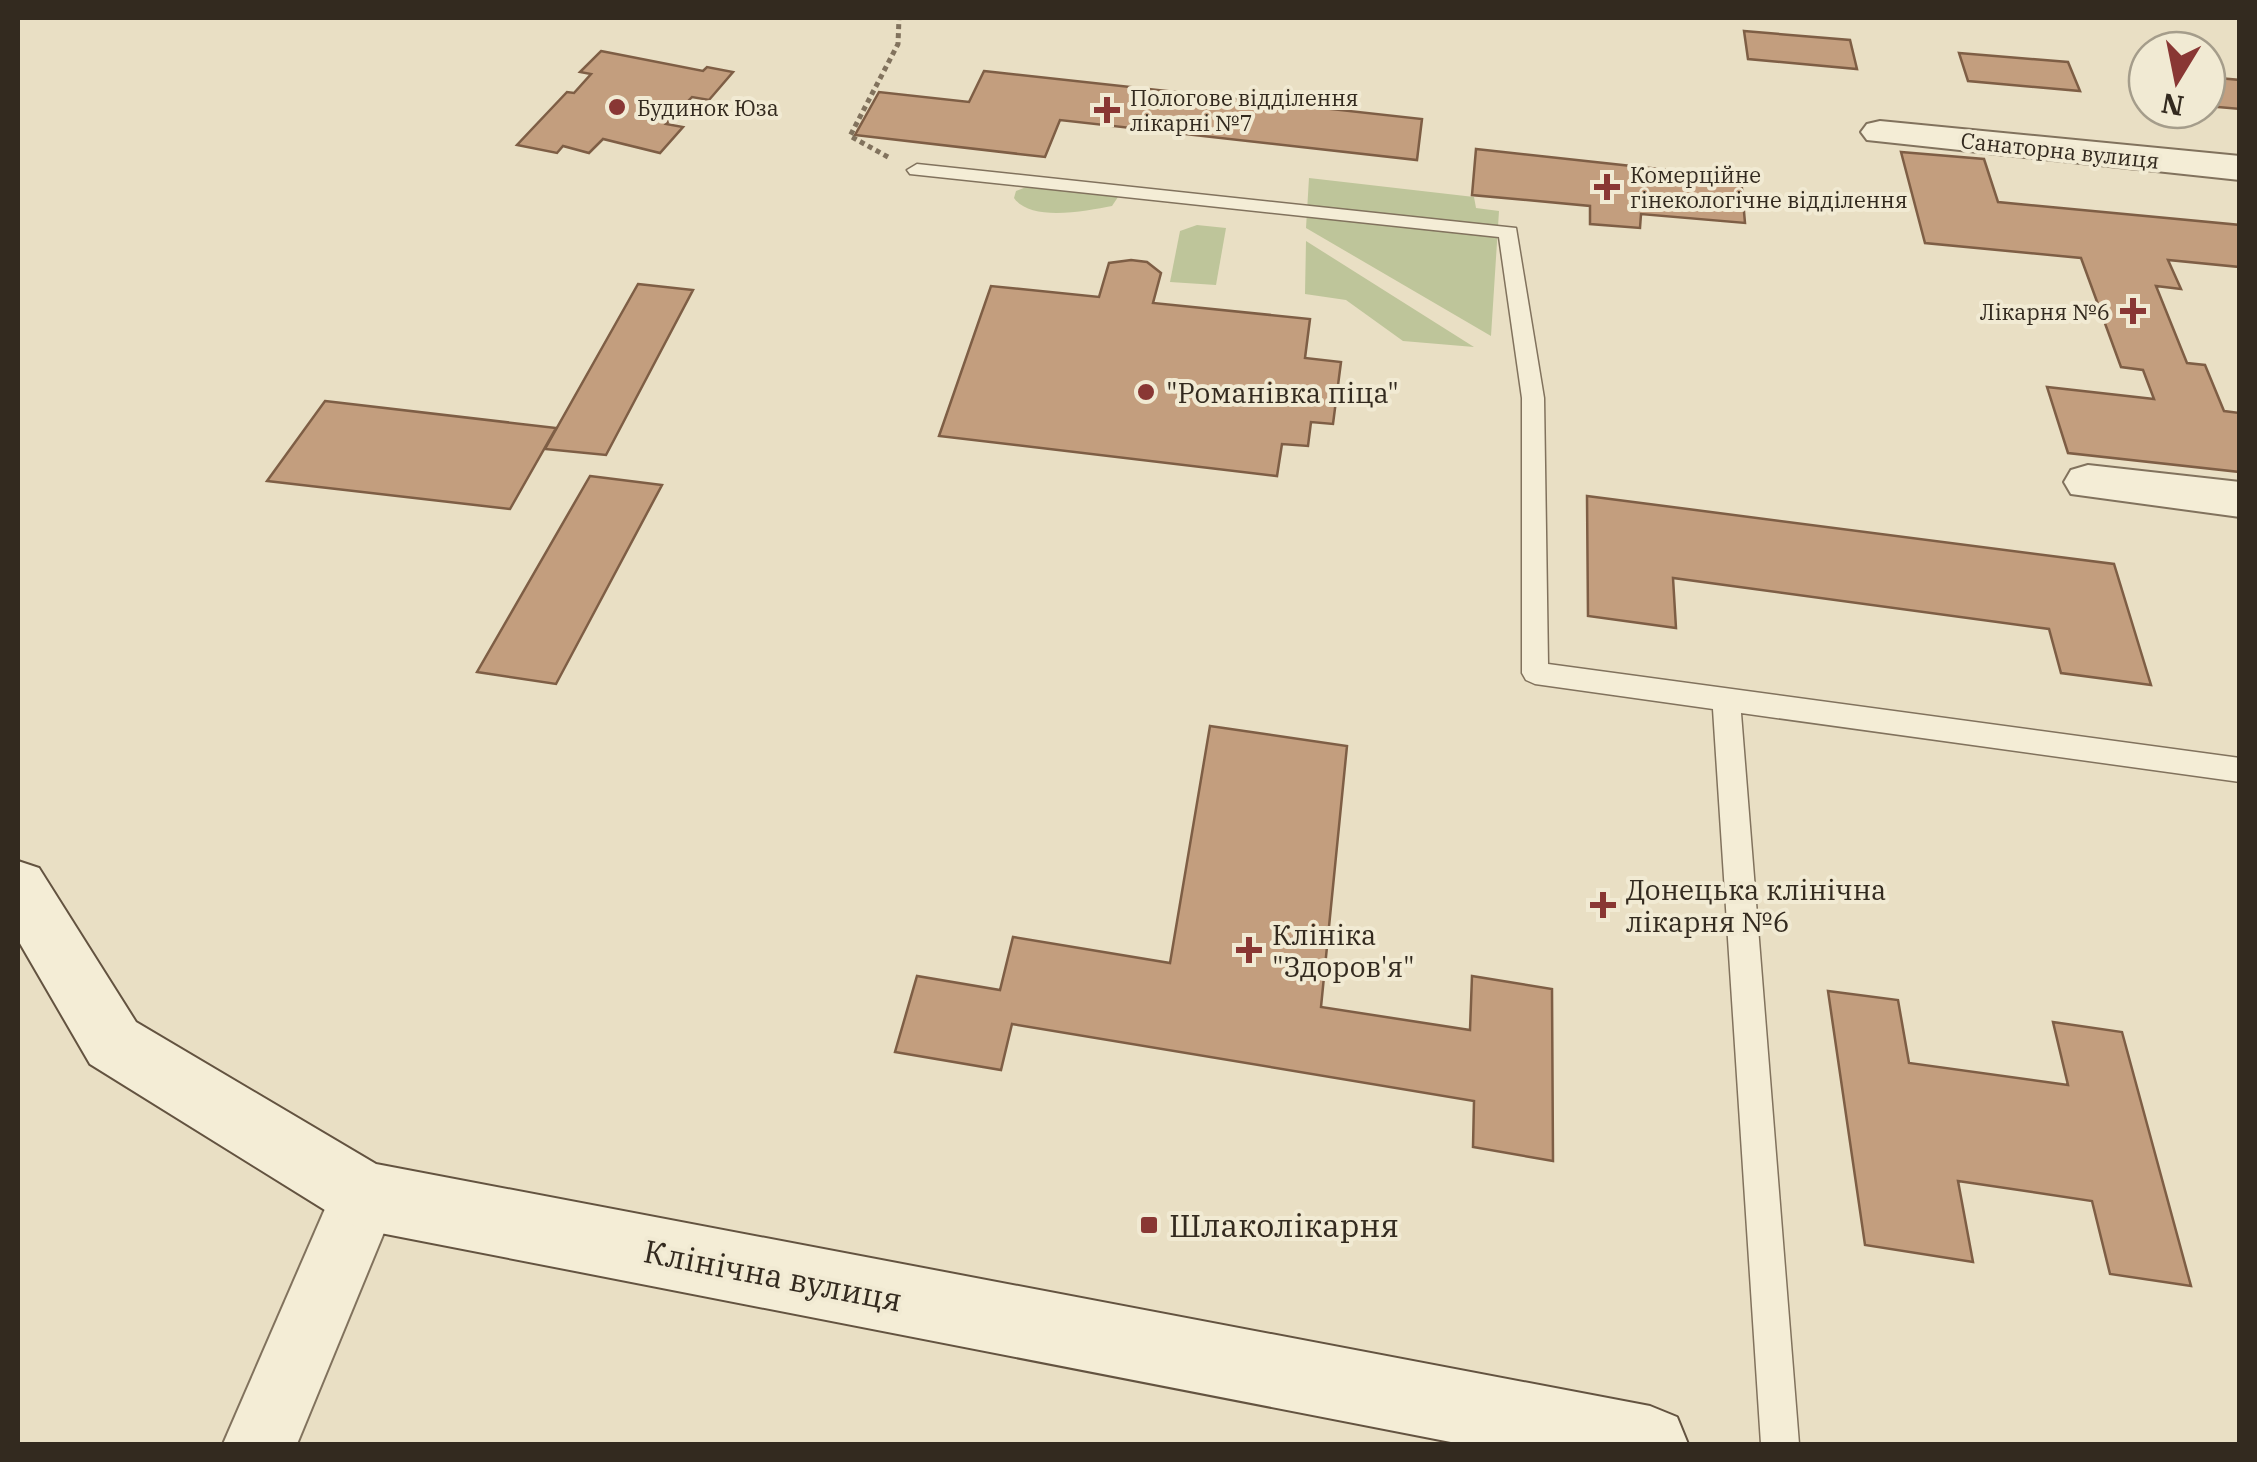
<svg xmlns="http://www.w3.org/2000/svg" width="2257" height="1462" font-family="'IBM Plex Serif',serif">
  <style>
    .green { fill: #bec59a }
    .building { fill: #c39e7e; stroke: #7e5e45; stroke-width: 2.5 }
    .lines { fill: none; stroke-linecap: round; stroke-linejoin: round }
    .lane-casing { stroke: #81725d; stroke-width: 3 }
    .street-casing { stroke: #81725d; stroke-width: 4 }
    .secondary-casing { stroke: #635340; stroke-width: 4 }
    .path { stroke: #81725d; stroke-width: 5; stroke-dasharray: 5 4; stroke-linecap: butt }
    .lane { fill: #f4edd6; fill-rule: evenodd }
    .street { fill: #f4edd6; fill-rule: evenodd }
    .secondary { fill: #f4edd6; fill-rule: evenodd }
    .poi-dot { fill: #893734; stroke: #f1ead3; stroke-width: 4 }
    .labels { text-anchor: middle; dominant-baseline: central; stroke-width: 8; stroke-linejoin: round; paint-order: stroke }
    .far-poi-label { font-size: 22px; fill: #332a1f; stroke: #f1ead3; text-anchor: start }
    .far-street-label { font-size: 22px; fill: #332a1f; stroke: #f1ead3 }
    .poi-label { font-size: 28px; fill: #332a1f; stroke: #f1ead3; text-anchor: start }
    .near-poi-label { font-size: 32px; fill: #332a1f; stroke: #f1ead3; text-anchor: start }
    .near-street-label { font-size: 32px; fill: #332a1f; stroke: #f1ead3 }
  </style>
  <rect width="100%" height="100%" fill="#e9dfc4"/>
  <!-- green -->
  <g class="green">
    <path d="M 1309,178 L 1474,197 L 1476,208 L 1499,211 L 1491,336 L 1306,228 Z"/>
    <path d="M 1034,184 L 1114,194 L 1118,197 L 1112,206 C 1086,211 1030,222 1014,198 L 1016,191 Z"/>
    <path d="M 1197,225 L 1226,228 L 1216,285 L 1170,282 L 1180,231 Z"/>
    <path d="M 1306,241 L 1474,347 L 1403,341 L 1346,300 L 1305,294 Z"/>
  </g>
  <!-- building -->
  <g class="building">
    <path d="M 1744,31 L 1850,40 L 1857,69 L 1748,59 Z"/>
    <path d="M 601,51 L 703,71 L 707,67 L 733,72 L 709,100 L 692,97 L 666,124 L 683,127 L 660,153 L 603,139 L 589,153 L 563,146 L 557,153 L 517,145 L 567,92 L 574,93 L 591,74 L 580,72 Z"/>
    <path d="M 1959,53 L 2068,62 L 2080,91 L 1968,81 Z"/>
    <path d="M 984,71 L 1422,119 L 1417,160 L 1060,120 L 1045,157 L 855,135 L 879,92 L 969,102 Z"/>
    <path d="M 2207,77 L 2240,80 L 2240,109 L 2207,106 Z"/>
    <path d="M 1476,149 L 1741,178 L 1745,223 L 1641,214 L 1640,228 L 1590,224 L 1590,206 L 1472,195 Z"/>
    <path d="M 1901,152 L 1984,159 L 1998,202 L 2240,225 L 2240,267 L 2168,260 L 2181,289 L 2156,286 L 2187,363 L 2205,365 L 2224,411 L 2240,413 L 2240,472 L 2068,453 L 2047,387 L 2154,399 L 2143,370 L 2121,367 L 2081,258 L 1925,243 Z"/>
    <path d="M 1131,260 L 1147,262 L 1161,273 L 1153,303 L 1310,319 L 1305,358 L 1341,362 L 1333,424 L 1311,422 L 1308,446 L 1282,444 L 1277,476 L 939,436 L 991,286 L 1099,297 L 1109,263 Z"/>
    <path d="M 638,284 L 693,290 L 606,455 L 545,449 Z"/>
    <path d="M 325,401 L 556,428 L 510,509 L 267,481 Z"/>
    <path d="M 590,476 L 662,485 L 556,684 L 477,672 Z"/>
    <path d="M 1587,496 L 2114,564 L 2151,685 L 2061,673 L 2049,629 L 1673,578 L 1676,628 L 1588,616 Z"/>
    <path d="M 1210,726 L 1347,746 L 1321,1007 L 1470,1030 L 1472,976 L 1552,989 L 1553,1161 L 1473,1147 L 1474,1101 L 1012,1024 L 1001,1070 L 895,1052 L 917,976 L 1000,990 L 1013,937 L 1170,963 Z"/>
    <path d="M 1828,991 L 1898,1000 L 1909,1063 L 2068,1085 L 2053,1022 L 2122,1032 L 2191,1286 L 2110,1274 L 2092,1201 L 1958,1181 L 1973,1262 L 1865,1245 Z"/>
  </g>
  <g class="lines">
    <defs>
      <path id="lane" d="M 917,164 L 1516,228 L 1544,398 L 1548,664 L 2240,758 L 2240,782 L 1741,713 L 1799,1444 L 1761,1444 L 1713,709 L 1535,684 L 1526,680 L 1522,673 L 1522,398 L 1499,237 L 910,174 L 907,170 Z"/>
      <g id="street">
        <path d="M 1880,121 L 2240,156 L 2240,180 L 1867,140 L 1861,132 L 1867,124 Z"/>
        <path d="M 2088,465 L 2240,482 L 2240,517 L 2071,494 L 2064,482 L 2071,470 Z"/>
        <path d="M 365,1162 L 389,1172 L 399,1196 L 297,1444 L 223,1444 L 341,1172 Z"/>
      </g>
      <path id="secondary" d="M 18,861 L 39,868 L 136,1022 L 376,1164 L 1650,1406 L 1677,1417 L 1688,1444 L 1461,1444 L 365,1230 L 341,1220 L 90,1064 L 18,940 Z"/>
    </defs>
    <!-- lane casing -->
    <use href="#lane" class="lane-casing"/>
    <!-- street casing -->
    <use href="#street" class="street-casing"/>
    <!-- secondary casing -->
    <use href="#secondary" class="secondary-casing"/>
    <!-- path -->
    <path class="path" d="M 888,157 L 850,136 L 898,44 L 899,18"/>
    <!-- lane -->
    <use href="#lane" class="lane"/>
    <!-- street -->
    <use href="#street" class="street"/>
    <!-- secondary -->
    <use href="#secondary" class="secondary"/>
  </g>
  <!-- markers -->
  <g class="poi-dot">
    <circle cx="617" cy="107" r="10"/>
    <path d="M1102 95h10v10h10v10h-10v10h-10v-10h-10v-10h10z"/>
    <path d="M1602 172h10v10h10v10h-10v10h-10v-10h-10v-10h10z"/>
    <path d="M2128 296h10v10h10v10h-10v10h-10v-10h-10v-10h10z"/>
    <circle cx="1146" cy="392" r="10"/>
    <path d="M1598 890h10v10h10v10h-10v10h-10v-10h-10v-10h10z"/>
    <path d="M1244 935h10v10h10v10h-10v10h-10v-10h-10v-10h10z"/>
    <rect x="1139" y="1215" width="20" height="20" rx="5"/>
  </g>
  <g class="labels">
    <!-- far-poi labels -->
    <g class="far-poi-label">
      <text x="1130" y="97">Пологове відділення<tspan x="1130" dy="25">лікарні №7</tspan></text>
      <text x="637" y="107">Будинок Юза</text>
      <text x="1630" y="174">Комерційне<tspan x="1630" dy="25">гінекологічне відділення</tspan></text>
      <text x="2110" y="311" text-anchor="end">Лікарня №6</text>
    </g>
    <!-- far-street labels -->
    <g class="far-street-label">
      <text transform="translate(2060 150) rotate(6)">Санаторна вулиця</text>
    </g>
    <!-- poi labels -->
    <g class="poi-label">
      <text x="1166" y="392">"Романівка піца"</text>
      <text x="1626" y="889">Донецька клінічна<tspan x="1626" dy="32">лікарня №6</tspan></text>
      <text x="1272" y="934">Клініка<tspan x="1272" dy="32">"Здоров'я"</tspan></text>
    </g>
    <!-- near-poi labels -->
    <g class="near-poi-label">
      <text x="1169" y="1225">Шлаколікарня</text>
    </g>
    <!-- near-street labels -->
    <g class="near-street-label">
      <text transform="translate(773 1275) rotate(11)">Клінічна вулиця</text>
    </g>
  </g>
  <!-- border -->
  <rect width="2257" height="1462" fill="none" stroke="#332a1f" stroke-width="40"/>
  <!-- north arrow -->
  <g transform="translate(2177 80) rotate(190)"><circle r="48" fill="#f1ead3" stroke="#a59d8b" stroke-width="2.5"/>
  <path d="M0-8L18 38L0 25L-18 38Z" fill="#893734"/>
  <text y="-15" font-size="28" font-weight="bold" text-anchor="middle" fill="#332a1f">N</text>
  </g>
</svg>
